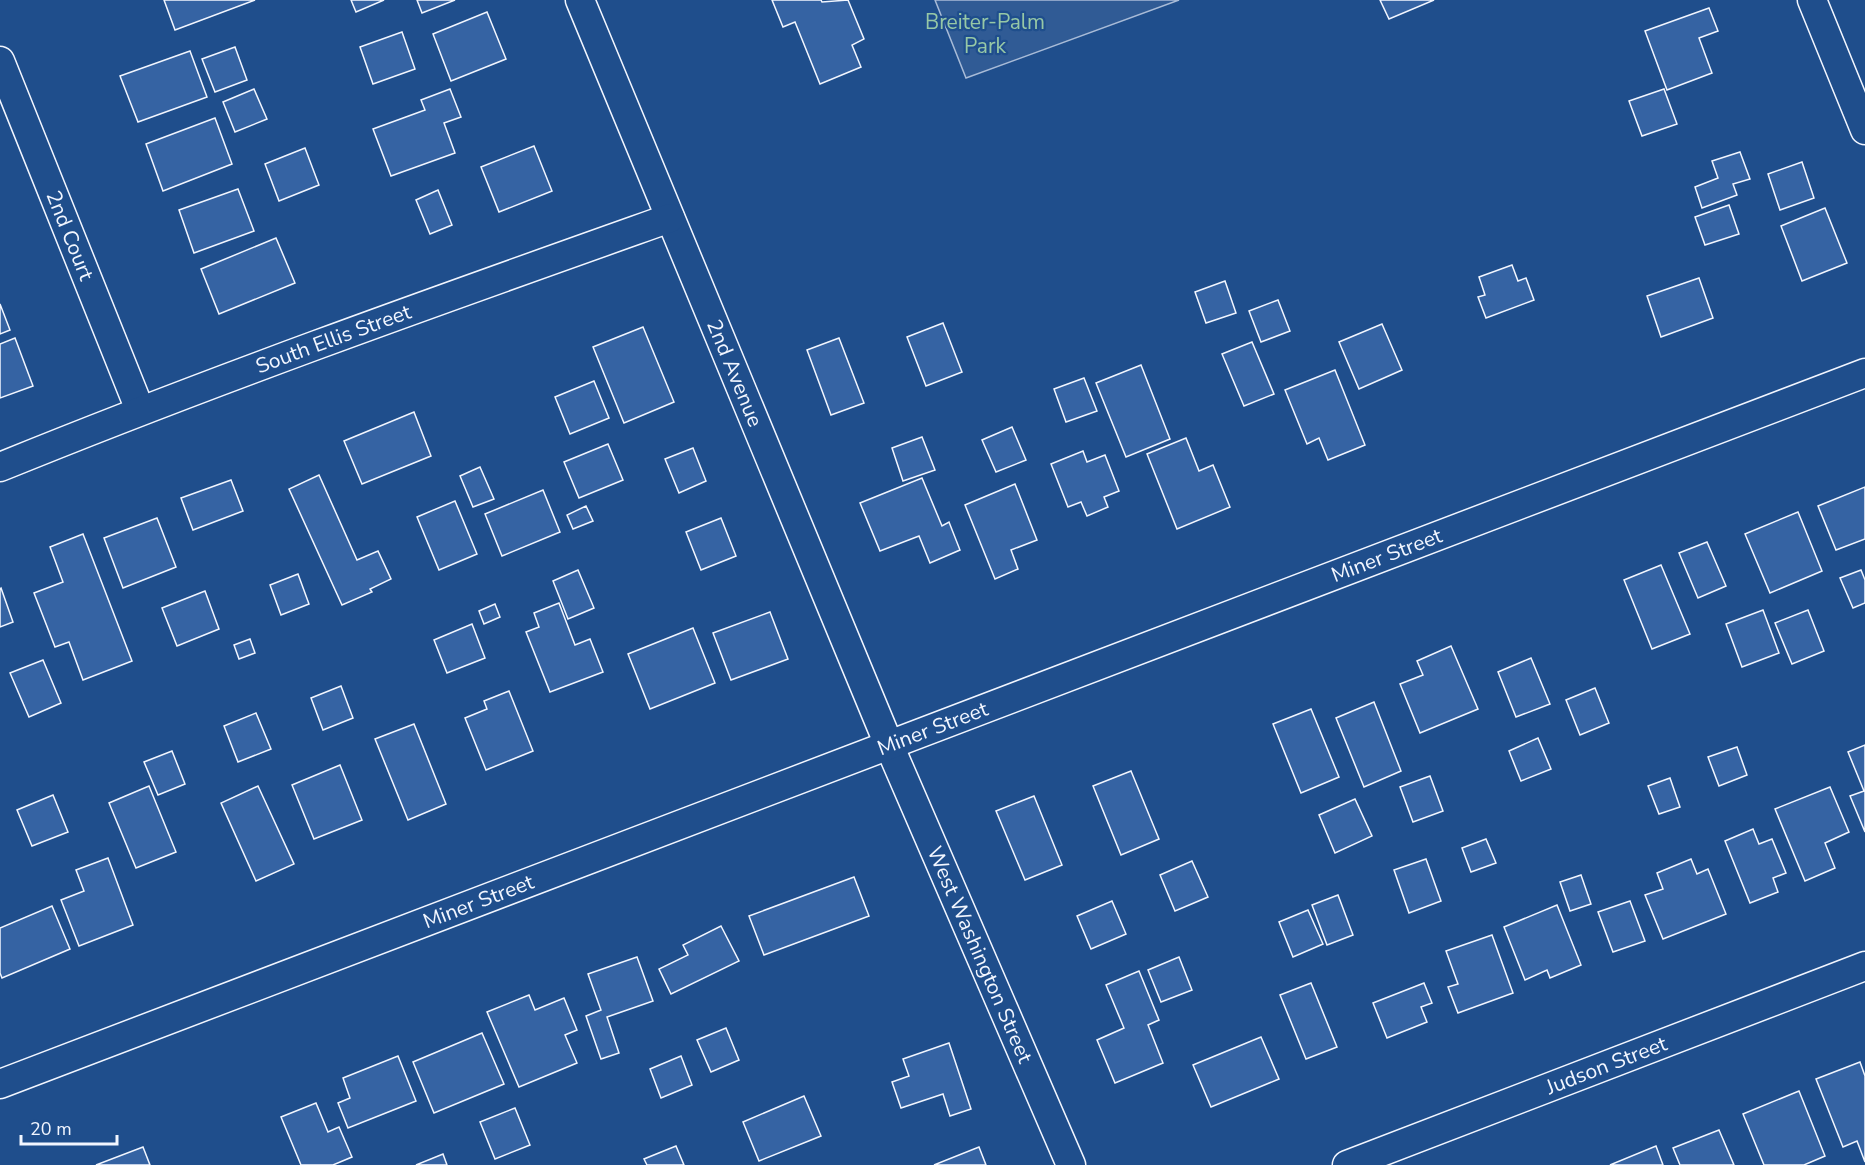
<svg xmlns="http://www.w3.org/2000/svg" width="1865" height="1165" font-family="'Nunito Sans',sans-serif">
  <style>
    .built { fill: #305b95; stroke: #a8bbd7; stroke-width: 1.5 }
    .building { fill: #3563a3; stroke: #f2f6ff; stroke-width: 1.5 }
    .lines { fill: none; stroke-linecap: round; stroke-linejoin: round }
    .minor-casing { stroke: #f2f6ff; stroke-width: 31 }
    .minor { stroke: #1f4e8c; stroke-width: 28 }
    .labels { text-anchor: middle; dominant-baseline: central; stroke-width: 4.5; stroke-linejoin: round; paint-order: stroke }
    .park-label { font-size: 21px; fill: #97c8a6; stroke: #1f4e8c }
    .street-label { font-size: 21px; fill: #f2f6ff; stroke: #1f4e8c }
  </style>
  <rect width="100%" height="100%" fill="#1f4e8c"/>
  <!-- built -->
  <path class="built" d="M 935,0 L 1179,0 L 966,78 Z"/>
  <!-- building -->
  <g class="building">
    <path d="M 164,0 L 255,0 L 175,30 Z"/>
    <path d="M 351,0 L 384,0 L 356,12 Z"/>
    <path d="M 417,0 L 455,0 L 422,13 Z"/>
    <path d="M 772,0 L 821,0 L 822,2 L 848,0 L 864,39 L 852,45 L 861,67 L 820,84 L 795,22 L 783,27 Z"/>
    <path d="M 1380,0 L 1434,0 L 1389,19 Z"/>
    <path d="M 1709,8 L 1718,31 L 1699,38 L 1712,73 L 1667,90 L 1645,31 Z"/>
    <path d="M 487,12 L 506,59 L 451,81 L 433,34 Z"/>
    <path d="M 402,32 L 415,69 L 373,84 L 360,47 Z"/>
    <path d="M 235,47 L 247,80 L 215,92 L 202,59 Z"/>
    <path d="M 190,51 L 207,97 L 138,122 L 120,76 Z"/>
    <path d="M 254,89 L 267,119 L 235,132 L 223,102 Z"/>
    <path d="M 450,89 L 461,117 L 444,123 L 455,153 L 391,176 L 373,129 L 425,110 L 421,100 Z"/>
    <path d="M 1664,89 L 1677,124 L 1642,136 L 1629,101 Z"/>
    <path d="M 215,118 L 232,164 L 163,191 L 146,144 Z"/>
    <path d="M 534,146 L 552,191 L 499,212 L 481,167 Z"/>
    <path d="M 305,148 L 319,185 L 279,201 L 265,164 Z"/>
    <path d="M 1740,152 L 1750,179 L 1733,184 L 1737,195 L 1702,208 L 1695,187 L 1718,178 L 1712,161 Z"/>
    <path d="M 1802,162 L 1814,198 L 1780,210 L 1768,174 Z"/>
    <path d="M 238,189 L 254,231 L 194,253 L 179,210 Z"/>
    <path d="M 438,190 L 452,225 L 430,234 L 416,200 Z"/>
    <path d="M 1729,205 L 1739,234 L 1705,245 L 1695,217 Z"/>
    <path d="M 1825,208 L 1847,263 L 1802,281 L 1781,226 Z"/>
    <path d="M 276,238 L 295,283 L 219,314 L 201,269 Z"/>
    <path d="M 1512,265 L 1518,281 L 1526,278 L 1534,300 L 1486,318 L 1478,297 L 1485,295 L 1479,277 Z"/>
    <path d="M 1699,278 L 1713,318 L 1661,337 L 1647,296 Z"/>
    <path d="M 1225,281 L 1236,313 L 1206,323 L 1195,292 Z"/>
    <path d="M 1278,300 L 1290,331 L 1261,342 L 1249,311 Z"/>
    <path d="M 0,304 L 10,330 L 0,334 Z"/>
    <path d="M 943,323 L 962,372 L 926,386 L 907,337 Z"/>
    <path d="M 1382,324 L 1402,370 L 1359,389 L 1339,342 Z"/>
    <path d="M 643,327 L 674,402 L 624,423 L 593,347 Z"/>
    <path d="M 15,338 L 33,386 L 0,398 L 0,344 Z"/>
    <path d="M 839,338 L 864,403 L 831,415 L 807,350 Z"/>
    <path d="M 1252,342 L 1274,394 L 1244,406 L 1222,354 Z"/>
    <path d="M 1141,365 L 1170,439 L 1126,457 L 1096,383 Z"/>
    <path d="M 1335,370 L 1365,445 L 1328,460 L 1319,438 L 1307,444 L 1285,390 Z"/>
    <path d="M 1084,378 L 1097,411 L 1066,422 L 1054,389 Z"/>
    <path d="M 594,381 L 609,418 L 570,434 L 555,397 Z"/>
    <path d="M 414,412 L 431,456 L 362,484 L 344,441 Z"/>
    <path d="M 1012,427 L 1026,460 L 996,472 L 982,440 Z"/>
    <path d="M 922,437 L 935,470 L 903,481 L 892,448 Z"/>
    <path d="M 1186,438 L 1199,471 L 1213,465 L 1230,507 L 1177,529 L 1147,454 Z"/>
    <path d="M 608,444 L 623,480 L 579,498 L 564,462 Z"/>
    <path d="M 693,448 L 706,481 L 679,493 L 665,459 Z"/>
    <path d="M 1083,451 L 1087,462 L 1105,455 L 1119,491 L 1104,497 L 1108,507 L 1087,516 L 1081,502 L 1068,507 L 1051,464 Z"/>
    <path d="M 480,467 L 494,499 L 473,507 L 460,476 Z"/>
    <path d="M 319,475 L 357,560 L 378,551 L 391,579 L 370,589 L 372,592 L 342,605 L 289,489 Z"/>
    <path d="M 922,478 L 942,526 L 949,522 L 960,550 L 930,563 L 919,536 L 880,551 L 860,503 Z"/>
    <path d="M 231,480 L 243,511 L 193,530 L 181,498 Z"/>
    <path d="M 1015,484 L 1037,540 L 1011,550 L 1018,569 L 995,579 L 965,505 Z"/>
    <path d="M 1865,487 L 1865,539 L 1836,550 L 1818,506 Z"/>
    <path d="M 543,490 L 560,532 L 502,556 L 485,514 Z"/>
    <path d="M 455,501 L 477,554 L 439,570 L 417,517 Z"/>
    <path d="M 586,506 L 593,521 L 573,529 L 567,515 Z"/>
    <path d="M 1798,512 L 1822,571 L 1770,593 L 1745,534 Z"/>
    <path d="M 157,518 L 176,567 L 123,588 L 104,538 Z"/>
    <path d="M 721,518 L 736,556 L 701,570 L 686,532 Z"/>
    <path d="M 83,534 L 132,661 L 83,680 L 69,642 L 55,647 L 34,593 L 63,582 L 50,547 Z"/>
    <path d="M 1707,542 L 1726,586 L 1698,598 L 1679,553 Z"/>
    <path d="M 1661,565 L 1690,634 L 1652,649 L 1624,580 Z"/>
    <path d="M 578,570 L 594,608 L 568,619 L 553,581 Z"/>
    <path d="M 1861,570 L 1865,580 L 1865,603 L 1853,608 L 1840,578 Z"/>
    <path d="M 298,574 L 309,604 L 281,615 L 270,585 Z"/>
    <path d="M 1,588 L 13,622 L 0,627 L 0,589 Z"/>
    <path d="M 205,591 L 219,629 L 177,646 L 162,608 Z"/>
    <path d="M 559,603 L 575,645 L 590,639 L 603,672 L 550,692 L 526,632 L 539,627 L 534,613 Z"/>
    <path d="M 495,604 L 500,617 L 484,624 L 479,611 Z"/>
    <path d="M 1763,610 L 1779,653 L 1742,667 L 1726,624 Z"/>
    <path d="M 1808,610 L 1824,651 L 1792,664 L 1775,623 Z"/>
    <path d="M 770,612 L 788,659 L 731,680 L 713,633 Z"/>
    <path d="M 472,624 L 485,658 L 447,673 L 434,640 Z"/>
    <path d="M 693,628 L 715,683 L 650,709 L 628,654 Z"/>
    <path d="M 250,639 L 255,653 L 239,659 L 234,645 Z"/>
    <path d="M 1451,646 L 1478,709 L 1420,733 L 1400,684 L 1423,675 L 1417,661 Z"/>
    <path d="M 1531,658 L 1550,704 L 1516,717 L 1498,672 Z"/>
    <path d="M 43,660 L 61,703 L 29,717 L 10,673 Z"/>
    <path d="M 341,686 L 353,718 L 323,730 L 311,698 Z"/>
    <path d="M 1595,688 L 1609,723 L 1580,735 L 1566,700 Z"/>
    <path d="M 509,691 L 533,751 L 486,770 L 465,718 L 487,709 L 484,701 Z"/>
    <path d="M 1374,702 L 1401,771 L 1364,787 L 1336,718 Z"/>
    <path d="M 1311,709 L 1339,777 L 1301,793 L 1273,724 Z"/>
    <path d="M 256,713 L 271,749 L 238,762 L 224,726 Z"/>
    <path d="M 414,724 L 446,804 L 408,820 L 375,739 Z"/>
    <path d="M 1538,738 L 1551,769 L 1521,781 L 1509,751 Z"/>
    <path d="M 1865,745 L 1865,832 L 1850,796 L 1864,791 L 1848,752 Z"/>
    <path d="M 1737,747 L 1747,775 L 1719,786 L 1708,757 Z"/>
    <path d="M 172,751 L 185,784 L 158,795 L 144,762 Z"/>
    <path d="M 340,765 L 362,820 L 314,839 L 292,785 Z"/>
    <path d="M 1131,771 L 1159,839 L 1121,855 L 1093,786 Z"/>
    <path d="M 1430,776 L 1443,811 L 1413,822 L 1400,787 Z"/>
    <path d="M 1670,778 L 1680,807 L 1659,814 L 1648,786 Z"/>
    <path d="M 149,786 L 176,852 L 136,868 L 109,803 Z"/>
    <path d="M 258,786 L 294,864 L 256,881 L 221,803 Z"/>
    <path d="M 1830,787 L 1849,832 L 1825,843 L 1835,868 L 1805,881 L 1775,809 Z"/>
    <path d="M 53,795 L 68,832 L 32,846 L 17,810 Z"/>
    <path d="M 1034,796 L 1062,865 L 1025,880 L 996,811 Z"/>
    <path d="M 1355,799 L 1372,836 L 1335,853 L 1319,815 Z"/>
    <path d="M 1753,829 L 1759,844 L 1772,839 L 1786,873 L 1773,878 L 1778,892 L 1750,903 L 1725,841 Z"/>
    <path d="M 1486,839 L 1496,863 L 1471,872 L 1462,848 Z"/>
    <path d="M 108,858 L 133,925 L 79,946 L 61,900 L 84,891 L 76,870 Z"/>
    <path d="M 1426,859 L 1441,901 L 1409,913 L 1394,870 Z"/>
    <path d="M 1691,859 L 1697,874 L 1708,869 L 1726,914 L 1663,939 L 1645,895 L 1663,889 L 1657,873 Z"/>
    <path d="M 1192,861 L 1208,897 L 1175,911 L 1160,875 Z"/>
    <path d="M 1581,875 L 1591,904 L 1570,911 L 1560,882 Z"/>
    <path d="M 854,877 L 869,916 L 764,955 L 749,916 Z"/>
    <path d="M 1338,895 L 1353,935 L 1327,945 L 1312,905 Z"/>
    <path d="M 1112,901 L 1126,934 L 1091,949 L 1077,916 Z"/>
    <path d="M 1630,901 L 1645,941 L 1613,952 L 1598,912 Z"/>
    <path d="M 1557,905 L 1581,965 L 1550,978 L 1547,970 L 1525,980 L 1504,927 Z"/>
    <path d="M 52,906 L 70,949 L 2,978 L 0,973 L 0,928 Z"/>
    <path d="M 1308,910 L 1323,944 L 1293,957 L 1279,922 Z"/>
    <path d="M 721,926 L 739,961 L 671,994 L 659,969 L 688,955 L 683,945 Z"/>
    <path d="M 1492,935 L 1513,993 L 1458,1013 L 1448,987 L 1458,984 L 1446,951 Z"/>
    <path d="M 637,957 L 653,1001 L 607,1017 L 619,1053 L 601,1059 L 586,1016 L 601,1010 L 588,974 Z"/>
    <path d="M 1179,957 L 1192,990 L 1161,1002 L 1148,970 Z"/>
    <path d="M 1139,971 L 1159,1020 L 1148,1025 L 1163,1063 L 1115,1083 L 1097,1040 L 1124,1028 L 1106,985 Z"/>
    <path d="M 1311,983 L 1337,1047 L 1306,1059 L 1280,995 Z"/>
    <path d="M 1424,983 L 1432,1003 L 1421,1007 L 1427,1022 L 1387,1038 L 1373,1003 Z"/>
    <path d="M 529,995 L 535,1010 L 564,998 L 577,1030 L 565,1035 L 577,1063 L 519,1087 L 487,1012 Z"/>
    <path d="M 726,1028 L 739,1060 L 711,1072 L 697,1040 Z"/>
    <path d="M 482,1033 L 504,1084 L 434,1113 L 413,1062 Z"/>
    <path d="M 1261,1037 L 1279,1079 L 1211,1107 L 1193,1065 Z"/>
    <path d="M 949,1043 L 971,1109 L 950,1116 L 943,1094 L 901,1108 L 892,1082 L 909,1076 L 903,1059 Z"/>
    <path d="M 398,1056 L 416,1101 L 348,1128 L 338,1103 L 350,1098 L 343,1078 Z"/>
    <path d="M 681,1056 L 692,1085 L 661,1098 L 650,1069 Z"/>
    <path d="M 1860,1062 L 1865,1076 L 1865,1162 L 1857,1141 L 1843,1147 L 1816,1079 Z"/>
    <path d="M 1799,1091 L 1825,1156 L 1804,1165 L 1764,1165 L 1743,1114 Z"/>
    <path d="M 804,1096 L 821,1136 L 759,1161 L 743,1122 Z"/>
    <path d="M 316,1103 L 328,1132 L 339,1127 L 352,1157 L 333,1165 L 301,1165 L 281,1117 Z"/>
    <path d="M 515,1108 L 530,1145 L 495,1159 L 480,1122 Z"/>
    <path d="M 1719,1130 L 1734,1165 L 1680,1165 L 1673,1148 Z"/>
    <path d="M 676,1146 L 684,1165 L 647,1165 L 644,1159 Z"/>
    <path d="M 1656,1146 L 1663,1165 L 1610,1165 Z"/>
    <path d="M 143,1147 L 150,1165 L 96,1165 Z"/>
    <path d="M 979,1147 L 986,1165 L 934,1165 Z"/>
    <path d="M 443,1154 L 447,1165 L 416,1165 Z"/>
  </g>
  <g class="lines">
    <defs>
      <g id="minor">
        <path id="s1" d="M 580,0 L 889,745 L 1071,1165"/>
        <path d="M 1812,0 L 1865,130"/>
        <path id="s2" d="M 0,61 L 140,410"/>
        <path id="s3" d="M 0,467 C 221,377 445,298 670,218"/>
        <path id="s4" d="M 0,1084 L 1865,373"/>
        <path id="s5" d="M 1347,1165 L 1865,966"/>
      </g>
    </defs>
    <!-- minor casing -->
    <use href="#minor" class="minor-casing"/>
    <!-- minor -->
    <use href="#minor" class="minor"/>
  </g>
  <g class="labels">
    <!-- park labels -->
    <g class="park-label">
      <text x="985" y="22">Breiter-Palm<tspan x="985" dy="24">Park</tspan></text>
    </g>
    <!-- street labels -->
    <g class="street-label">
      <text stroke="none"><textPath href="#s2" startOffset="188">2nd Court</textPath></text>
      <text stroke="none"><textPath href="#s3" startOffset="357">South Ellis Street</textPath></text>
      <text stroke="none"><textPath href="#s1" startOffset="404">2nd Avenue</textPath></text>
      <text stroke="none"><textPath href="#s4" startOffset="1484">Miner Street</textPath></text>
      <text stroke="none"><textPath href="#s4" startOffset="998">Miner Street</textPath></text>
      <text stroke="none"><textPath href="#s4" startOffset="512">Miner Street</textPath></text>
      <text stroke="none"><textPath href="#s1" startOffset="1035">West Washington Street</textPath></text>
      <text stroke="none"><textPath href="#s5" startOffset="278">Judson Street</textPath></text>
    </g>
  </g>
  <!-- scale -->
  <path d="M21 1135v9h96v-9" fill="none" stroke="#f2f6ff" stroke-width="3"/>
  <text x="30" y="1135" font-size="18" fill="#f2f6ff" stroke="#1f4e8c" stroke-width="4.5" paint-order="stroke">20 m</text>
</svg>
